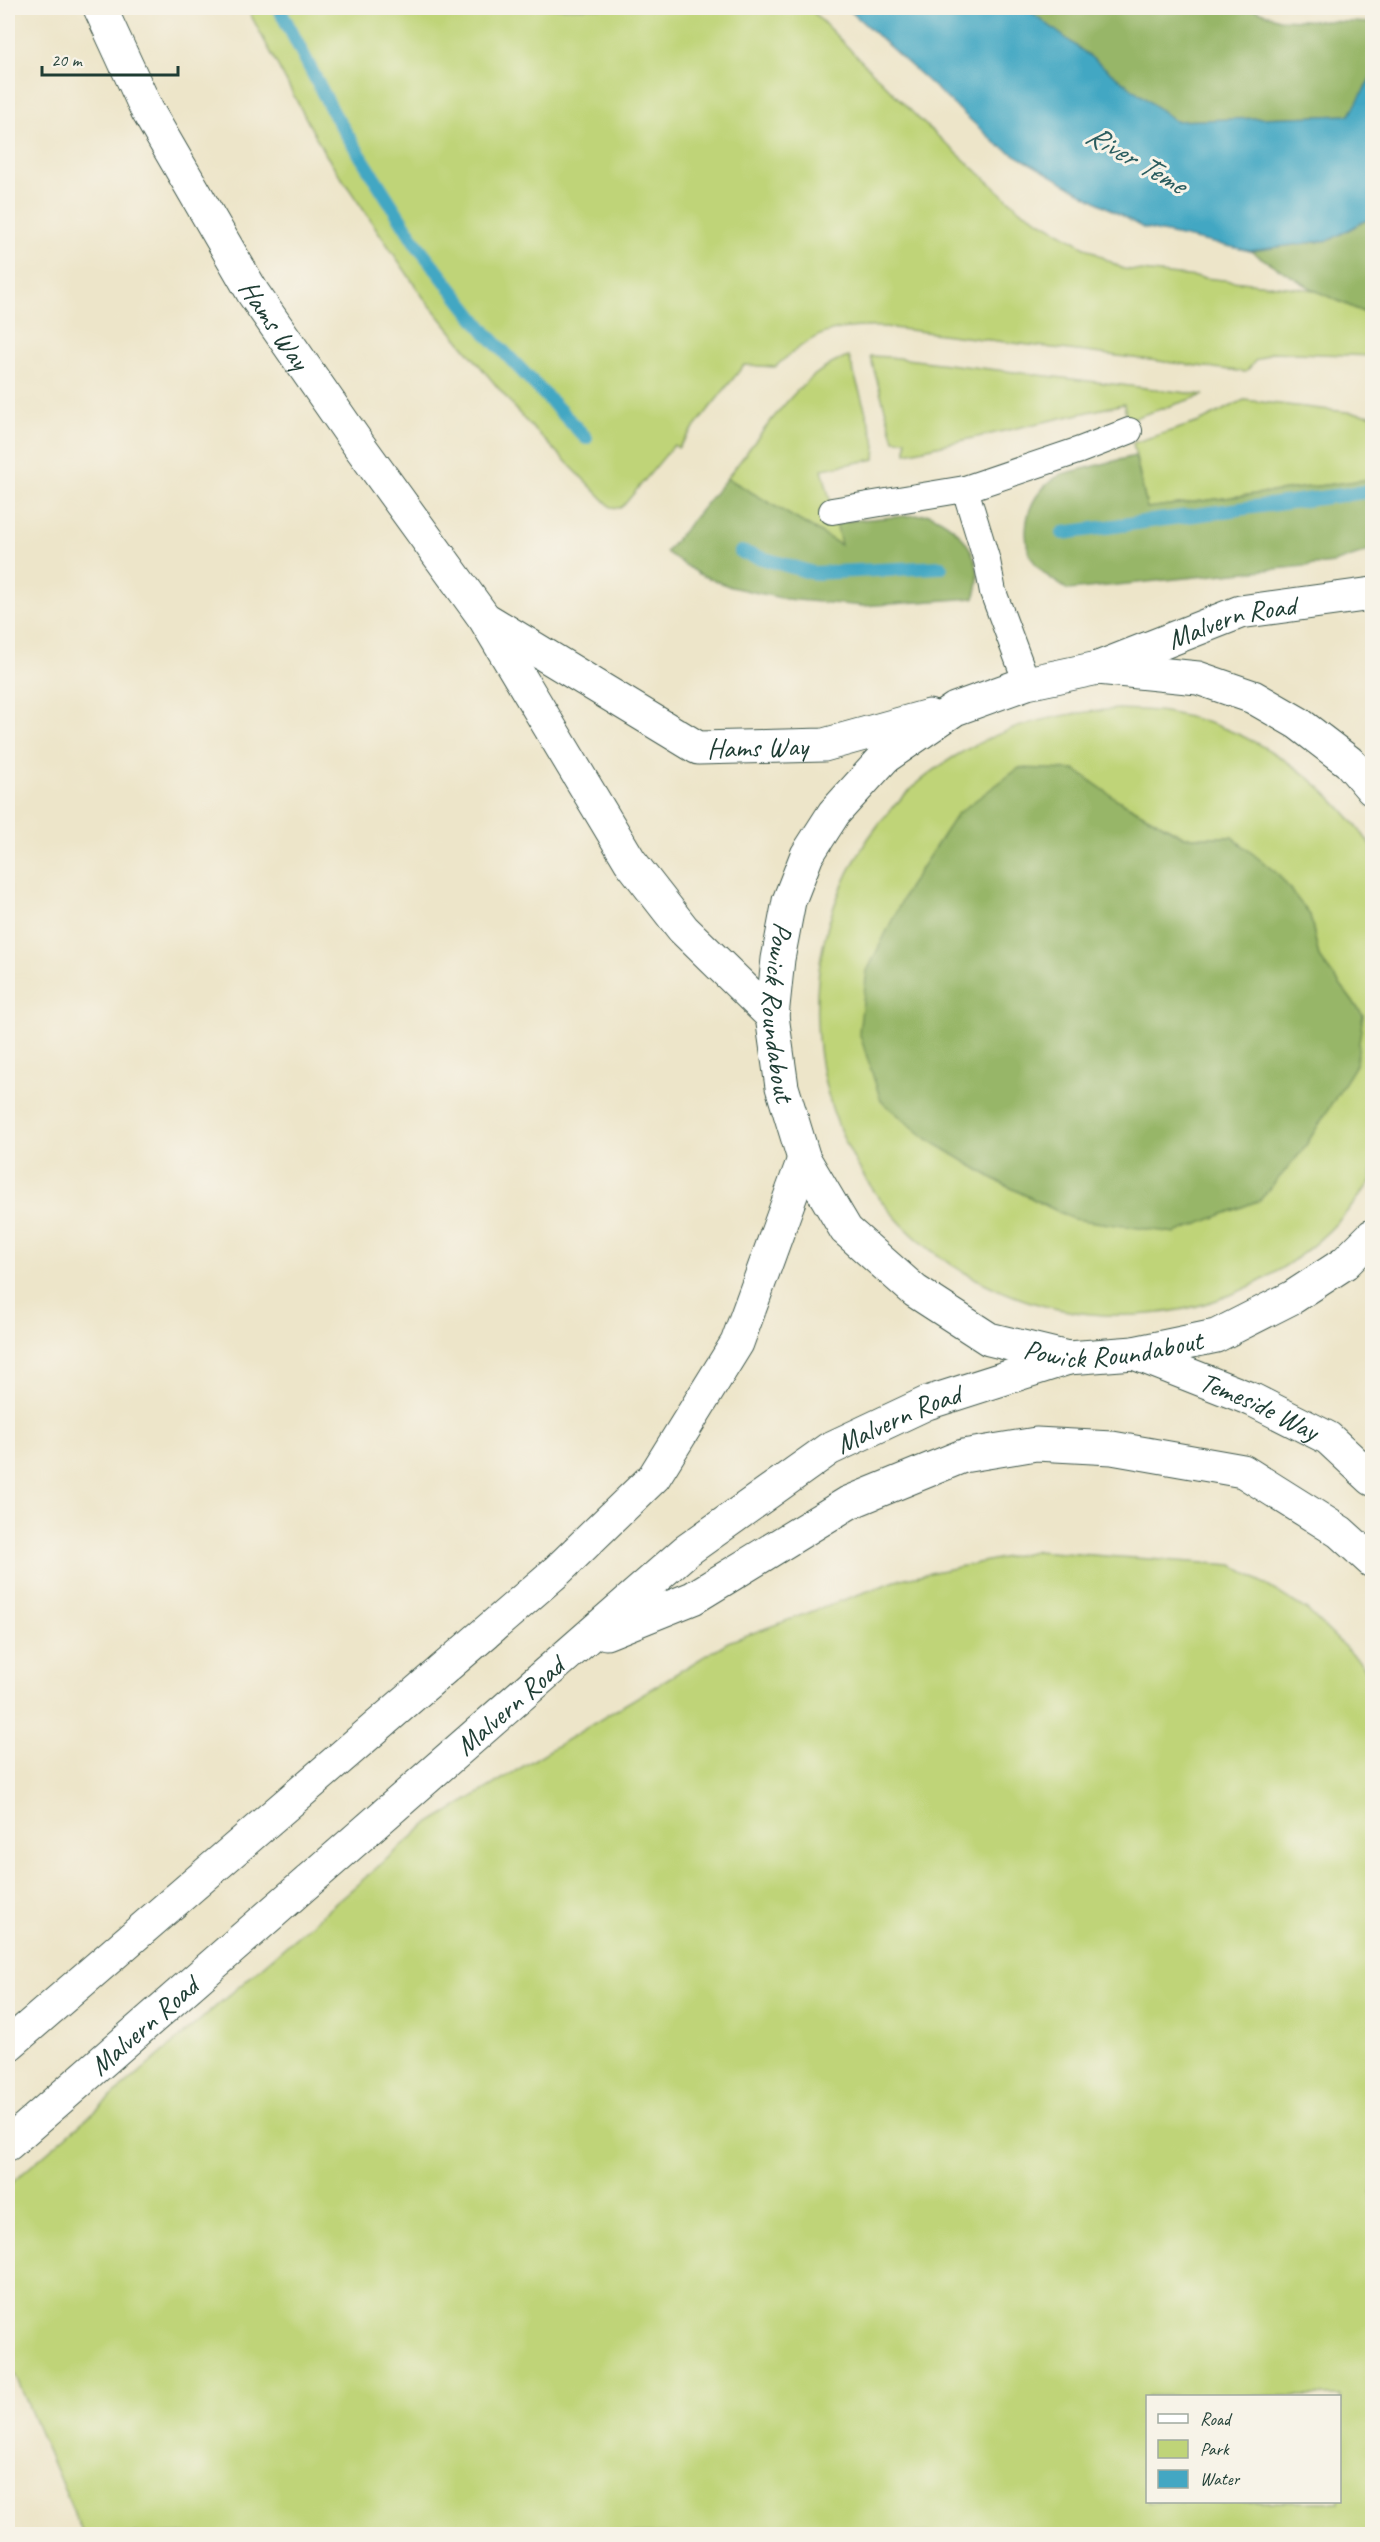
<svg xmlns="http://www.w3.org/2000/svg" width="1380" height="2542" font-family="Caveat,sans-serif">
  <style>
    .green { fill: #bfd478; stroke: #6f8856; stroke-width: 1.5; fill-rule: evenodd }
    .forest { fill: #97b668; stroke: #5b7a4e; stroke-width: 1.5 }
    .water { fill: #43a7c3; stroke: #31727c; stroke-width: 1.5 }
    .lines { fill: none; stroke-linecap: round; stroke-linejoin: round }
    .stream { stroke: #43a7c3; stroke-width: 14 }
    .service-casing { stroke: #3e564a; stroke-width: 28 }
    .primary-casing { stroke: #3e564a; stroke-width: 35 }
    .trunk-casing { stroke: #3e564a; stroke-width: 35 }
    .service { stroke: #fff; stroke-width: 26 }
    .primary { stroke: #fff; stroke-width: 33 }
    .trunk { stroke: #fff; stroke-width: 33 }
    .labels { text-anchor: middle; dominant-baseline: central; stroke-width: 6; stroke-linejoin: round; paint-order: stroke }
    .street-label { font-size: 28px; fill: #1f3d34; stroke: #f7f3e8 }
    .water-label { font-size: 30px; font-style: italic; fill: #2a5d5f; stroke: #f7f3e8 }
  </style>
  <rect width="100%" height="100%" fill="#f7f3e8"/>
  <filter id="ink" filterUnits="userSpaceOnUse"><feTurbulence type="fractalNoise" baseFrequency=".0167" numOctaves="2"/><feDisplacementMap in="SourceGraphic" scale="12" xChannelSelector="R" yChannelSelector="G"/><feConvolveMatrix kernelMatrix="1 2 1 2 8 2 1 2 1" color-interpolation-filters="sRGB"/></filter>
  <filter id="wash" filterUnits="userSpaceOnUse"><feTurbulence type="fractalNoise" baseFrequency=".008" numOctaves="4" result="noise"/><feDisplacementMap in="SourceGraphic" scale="24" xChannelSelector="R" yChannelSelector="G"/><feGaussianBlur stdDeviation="1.35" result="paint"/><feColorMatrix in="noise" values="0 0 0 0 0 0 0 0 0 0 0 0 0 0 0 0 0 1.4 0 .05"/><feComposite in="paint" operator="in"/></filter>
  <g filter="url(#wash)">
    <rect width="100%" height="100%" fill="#ede5c9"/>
    <!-- green -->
    <g class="green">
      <path d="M 247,8 L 809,8 L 920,120 L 1019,209 L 1123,269 L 1314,290 L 1372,316 L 1372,356 L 1272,352 L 1255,361 L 1246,372 L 885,327 C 832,325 814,332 775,367 L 744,365 L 678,448 L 674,445 L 624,505 L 620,508 L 611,507 L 523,418 L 423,297 L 324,152 Z"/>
      <path d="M 870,356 L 889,357 L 1204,395 L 1127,420 L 1124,404 L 906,453 L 906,440 L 894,440 Z"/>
      <path d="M 849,357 L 876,445 L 875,459 L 822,469 L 842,546 L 727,478 C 758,440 801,369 849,357 Z"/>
      <path d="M 1244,400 L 1372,415 L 1372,479 L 1147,508 L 1133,443 L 1199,422 Z"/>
      <path d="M 1119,709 C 1134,710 1150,710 1165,712 C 1251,727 1323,776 1372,847 L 1372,1179 C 1322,1254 1240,1307 1149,1314 C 1082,1320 1019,1305 962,1271 C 774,1161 766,875 952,758 C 1005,725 1057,713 1119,709 ZM 1075,770 L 1118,800 L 1185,837 L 1232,837 L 1310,915 L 1319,957 L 1363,1015 L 1073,1219 L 1001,1183 L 927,1139 Z"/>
      <path d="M 1035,1551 L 1233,1565 L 1307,1610 L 1363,1665 L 1372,1682 L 1372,2534 L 83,2534 L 17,2379 L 8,2363 L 8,2186 L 425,1826 L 728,1642 L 901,1579 ZM 1340,2396 L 1340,2502 L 1148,2502 L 1148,2396 Z"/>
    </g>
    <!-- forest -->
    <g class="forest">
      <path d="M 1026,8 L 1250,8 L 1279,19 L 1372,23 L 1372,75 L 1351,115 L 1175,121 Z"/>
      <path d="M 1372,217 L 1372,316 L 1314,290 L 1250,251 L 1330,240 Z"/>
      <path d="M 1135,456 L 1147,508 L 1372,479 L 1372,550 L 1334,563 L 1068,590 C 1055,581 1041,574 1033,560 C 1027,552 1027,543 1026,534 C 1026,506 1038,487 1062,474 Z"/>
      <path d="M 727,478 L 841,545 L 836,522 L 929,514 C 962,527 988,562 974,598 L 863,606 L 786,599 L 731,587 L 699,574 L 666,552 Z"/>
      <path d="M 1019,768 L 1075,770 L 1118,800 L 1184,837 L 1232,837 L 1279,875 L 1310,915 L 1319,957 L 1363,1015 L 1356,1065 L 1303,1150 L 1260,1200 L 1175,1233 L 1073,1219 L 1001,1183 L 927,1139 L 881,1101 L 859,1032 L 867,971 L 908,888 L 957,814 Z"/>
    </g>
    <!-- water -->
    <path class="water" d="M 847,8 L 1026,8 L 1175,121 L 1350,115 L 1372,75 L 1372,217 L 1330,240 L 1250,251 L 1143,228 L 998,145 Z"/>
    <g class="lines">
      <!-- stream -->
      <g class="stream">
        <path d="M 279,8 L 334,114 L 417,245 L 486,333 L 586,438"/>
        <path d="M 1063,533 L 1372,491"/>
        <path d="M 741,552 L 813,573 L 941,567"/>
      </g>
    </g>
  </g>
  <g filter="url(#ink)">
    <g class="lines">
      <defs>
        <g id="service">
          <path d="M 832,511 L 965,489"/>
          <path d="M 1027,683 L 993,592 L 987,561 L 965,489 L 1080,450 L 1129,431"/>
        </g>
        <g id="primary">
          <path id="s1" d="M 1098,668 L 1240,612 L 1372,594"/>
        </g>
        <g id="trunk">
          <path id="s2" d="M 100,8 L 147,110 L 253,293 L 358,444 L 485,619 L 630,861 L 683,929 L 772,1016"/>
          <path id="s3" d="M 489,621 L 698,748 L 824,745 L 929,716"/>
          <path id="s4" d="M 1372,789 L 1349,762 L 1298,723 L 1253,697 L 1198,678 L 1098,668 L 1027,683 L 955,709 L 885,757 L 834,813 L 807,855 L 789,901 L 778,959 L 772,1016 L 782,1087 L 804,1159 L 846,1230 L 915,1291 L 989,1339 L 1068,1358 L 1134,1353 L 1216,1336 L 1293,1297 L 1345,1263 L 1372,1236"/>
          <path id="s5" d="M 1134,1353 L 1253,1400 L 1328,1438 L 1372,1479"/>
          <path d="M 606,1633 L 693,1598 L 848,1503 L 963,1456 L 1036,1444 L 1112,1448 L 1243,1471 L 1340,1532 L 1372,1561"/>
          <path d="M 8,2045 L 557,1571 L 654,1477 L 737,1343 L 804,1159"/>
          <path id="s6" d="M 8,2144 L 686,1551 L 829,1449 L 927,1403 L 1068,1358"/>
        </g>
      </defs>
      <!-- service casing -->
      <use href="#service" class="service-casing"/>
      <!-- primary casing -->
      <use href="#primary" class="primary-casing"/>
      <!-- trunk casing -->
      <use href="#trunk" class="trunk-casing"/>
      <!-- service -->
      <use href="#service" class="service"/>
      <!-- primary -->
      <use href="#primary" class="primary"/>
      <!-- trunk -->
      <use href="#trunk" class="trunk"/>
    </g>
  </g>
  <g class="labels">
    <!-- street labels -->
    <g class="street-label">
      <text stroke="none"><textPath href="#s2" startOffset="362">Hams Way</textPath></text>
      <text stroke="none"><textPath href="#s1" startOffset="142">Malvern Road</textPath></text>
      <text stroke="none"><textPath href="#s3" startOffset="304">Hams Way</textPath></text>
      <text stroke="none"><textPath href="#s4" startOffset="832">Powick Roundabout</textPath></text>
      <text stroke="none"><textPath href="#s4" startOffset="1372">Powick Roundabout</textPath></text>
      <text stroke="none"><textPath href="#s5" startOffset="136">Temeside Way</textPath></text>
      <text stroke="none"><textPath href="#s6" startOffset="1152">Malvern Road</textPath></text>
      <text stroke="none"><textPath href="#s6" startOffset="666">Malvern Road</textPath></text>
      <text stroke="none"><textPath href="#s6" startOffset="180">Malvern Road</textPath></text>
    </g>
    <!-- water labels -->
    <g class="water-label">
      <text transform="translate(1136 159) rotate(30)">River Teme</text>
    </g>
  </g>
  <!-- margin -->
  <rect width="1380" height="2542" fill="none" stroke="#f7f3e8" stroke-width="30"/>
  <!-- legend -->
  <rect x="1146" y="2395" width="195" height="108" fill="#f7f3e8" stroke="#a1aaa0" stroke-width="1.5"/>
  <rect x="1158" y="2414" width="30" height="9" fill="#ffffff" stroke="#a1aaa0" stroke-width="1.5"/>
  <text x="1200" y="2425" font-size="18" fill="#1f3d34">Road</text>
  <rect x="1158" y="2440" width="30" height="18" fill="#bfd478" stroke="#a1aaa0" stroke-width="1.5"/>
  <text x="1200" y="2455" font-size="18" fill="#1f3d34">Park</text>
  <rect x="1158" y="2470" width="30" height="18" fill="#43a7c3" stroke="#a1aaa0" stroke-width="1.5"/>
  <text x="1200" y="2485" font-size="18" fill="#1f3d34">Water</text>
  <!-- scale -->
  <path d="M42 66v9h136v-9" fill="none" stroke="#1f3d34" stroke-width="3"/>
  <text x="51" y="66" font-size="18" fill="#1f3d34" stroke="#f7f3e8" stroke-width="4.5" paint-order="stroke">20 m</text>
</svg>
